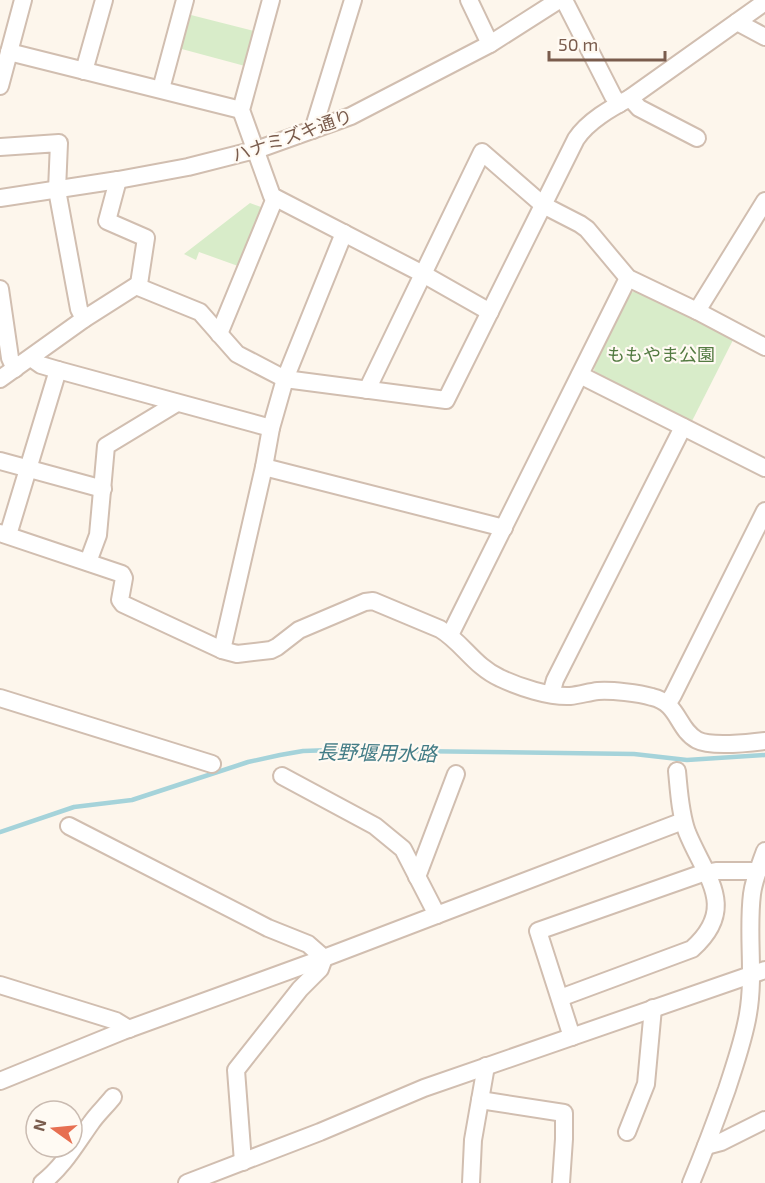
<svg xmlns="http://www.w3.org/2000/svg" width="765" height="1183" font-family="'Exo 2','Noto Sans JP',sans-serif">
  <style>
    .green { fill: #d8ecc9 }
    .lines { fill: none; stroke-linecap: round; stroke-linejoin: round }
    .stream { stroke: #a5d3da; stroke-width: 4.5 }
    .minor-casing { stroke: #d1beb0; stroke-width: 20 }
    .minor { stroke: #fff; stroke-width: 16 }
    .labels { text-anchor: middle; dominant-baseline: central; stroke-width: 4.5; stroke-linejoin: round; paint-order: stroke }
    .street-label { font-size: 18px; fill: #7a5c4d; stroke: #fffaf3 }
    .park-label { font-size: 18px; fill: #537a41; stroke: #fffaf3 }
    .water-label { font-size: 20px; font-style: italic; fill: #437c86; stroke: #fffaf3 }
  </style>
  <rect width="100%" height="100%" fill="#fdf6ec"/>
  <!-- green -->
  <g class="green">
    <path d="M 187,14 L 254,31 L 245,66 L 178,48 Z"/>
    <path d="M 250,203 L 261,207 L 238,266 L 199,252 L 196,260 L 184,254 Z"/>
    <path d="M 638,290 L 733,340 L 691,423 L 594,371 L 595,361 L 628,294 Z"/>
  </g>
  <g class="lines">
    <!-- stream -->
    <path class="stream" d="M 0,832 L 74,807 L 132,800 L 248,762 L 280,755 L 303,751 L 332,750 L 634,754 L 687,760 L 765,755"/>
    <defs>
      <g id="minor">
        <path d="M 271,0 L 241,110 L 272,196 L 423,274 L 490,312"/>
        <path d="M 469,0 L 490,44"/>
        <path d="M 564,0 L 613,96 L 619,104"/>
        <path d="M 737,22 L 765,37"/>
        <path d="M 9,52 L 241,110"/>
        <path d="M 84,71 L 104,0"/>
        <path d="M 0,86 L 23,0"/>
        <path d="M 161,89 L 185,0"/>
        <path d="M 630,98 L 639,108 L 697,138"/>
        <path d="M 313,130 L 353,0"/>
        <path d="M 0,147 L 59,143 L 57,190 L 79,309 L 84,319"/>
        <path d="M 0,198 L 118,180 L 188,167 L 259,149 L 351,116 L 490,44 L 559,0"/>
        <path d="M 136,286 L 200,312 L 237,354 L 285,379 L 446,400 L 576,139 C 588,121 611,108 630,98 L 765,2"/>
        <path d="M 0,289 L 10,358 L 15,369"/>
        <path d="M 697,311 L 765,201"/>
        <path d="M 219,334 L 275,198"/>
        <path d="M 31,358 L 41,365 L 58,370 L 271,428"/>
        <path d="M 580,375 L 765,468"/>
        <path d="M 0,379 L 84,319 L 139,284 L 146,238 L 107,221 L 118,180"/>
        <path d="M 367,390 L 482,152 L 543,205 L 580,224 L 587,229 L 628,278 L 697,311 L 765,347"/>
        <path d="M 0,461 L 103,489"/>
        <path d="M 264,467 L 504,528"/>
        <path d="M 0,533 L 122,574 L 124,578 L 120,600 L 123,604 L 222,650 L 237,654 L 271,650 L 277,647 L 299,630 L 365,602 L 373,601 L 440,629 C 462,642 475,667 500,678 C 519,687 549,697 570,696 C 580,695 589,692 598,691 C 611,690 639,693 652,697 C 679,703 677,729 697,740 C 710,747 749,743 765,741"/>
        <path d="M 8,535 L 58,370"/>
        <path d="M 88,562 L 98,535 L 106,446 L 177,403"/>
        <path d="M 450,635 L 628,278"/>
        <path d="M 222,650 L 264,467 L 271,428 L 285,379 L 344,233"/>
        <path d="M 551,694 L 555,680 L 683,427"/>
        <path d="M 0,698 L 212,764"/>
        <path d="M 668,703 L 673,695 L 765,511"/>
        <path d="M 282,776 L 375,826 L 403,849 L 437,915"/>
        <path d="M 69,826 L 268,928 L 308,944 L 324,958 L 320,969 L 300,989 L 236,1070 L 243,1162"/>
        <path d="M 417,877 L 456,774"/>
        <path d="M 0,985 L 116,1021 L 129,1029"/>
        <path d="M 560,998 L 692,949 C 739,907 705,877 687,832 C 680,813 679,791 677,771"/>
        <path d="M 572,1037 L 538,931 L 700,874 L 716,871 L 758,871"/>
        <path d="M 0,1081 L 123,1031 L 324,958 L 683,821"/>
        <path d="M 480,1100 L 564,1113 L 564,1139 L 561,1183"/>
        <path d="M 627,1132 L 646,1084 L 653,1008"/>
        <path d="M 706,1146 L 721,1142 L 765,1120"/>
        <path d="M 42,1183 C 63,1167 76,1144 91,1123 C 97,1114 106,1106 113,1097"/>
        <path d="M 187,1183 L 320,1132 L 424,1088 L 765,970"/>
        <path d="M 471,1183 L 473,1140 L 486,1066"/>
        <path d="M 691,1183 C 704,1152 716,1120 727,1089 C 735,1064 744,1039 748,1014 C 755,974 747,934 752,894 C 754,879 760,865 765,851"/>
      </g>
    </defs>
    <!-- minor casing -->
    <use href="#minor" class="minor-casing"/>
    <!-- minor -->
    <use href="#minor" class="minor"/>
  </g>
  <g class="labels">
    <!-- street labels -->
    <g class="street-label">
      <text transform="translate(292 135) rotate(-19)">ハナミズキ通り</text>
    </g>
    <!-- park labels -->
    <g class="park-label">
      <text x="661" y="354">ももやま公園</text>
    </g>
    <!-- water labels -->
    <g class="water-label">
      <text transform="translate(377 752) rotate(1)">長野堰用水路</text>
    </g>
  </g>
  <!-- north arrow -->
  <g transform="translate(54 1129) rotate(285)"><circle r="28" fill="#fffaf3" stroke="#cabbb1" stroke-width="1.5"/>
  <path d="M0-4.5L10 22L0 15L-10 22Z" fill="#e76f51"/>
  <text y="-9" font-size="16" font-weight="bold" text-anchor="middle" fill="#7a5c4d">N</text>
  </g>
  <!-- scale -->
  <path d="M549 51v9h116v-9" fill="none" stroke="#7a5c4d" stroke-width="3"/>
  <text x="558" y="51" font-size="18" fill="#7a5c4d" stroke="#fffaf3" stroke-width="4.5" paint-order="stroke">50 m</text>
</svg>
